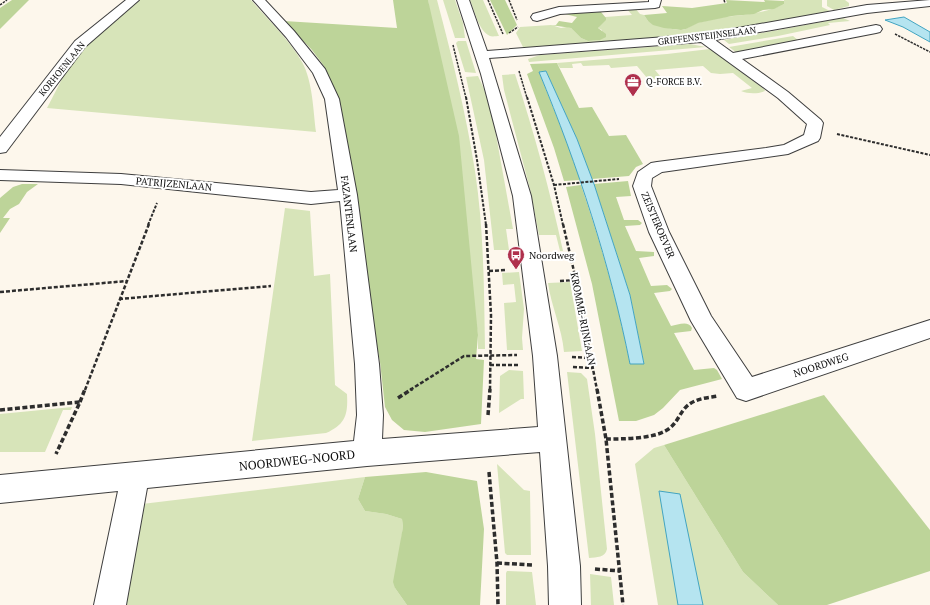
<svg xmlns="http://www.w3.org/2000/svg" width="930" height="605" font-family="'PT Serif',serif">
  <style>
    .green { fill: #d7e4b9 }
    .forest { fill: #bdd499 }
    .water { fill: #b5e4f0; stroke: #42a4c1 }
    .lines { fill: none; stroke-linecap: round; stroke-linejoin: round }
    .minor-casing { stroke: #3e3e3e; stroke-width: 2 }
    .path-far3 { stroke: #2d2d2d; stroke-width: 1.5; stroke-dasharray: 2.5 1; stroke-linecap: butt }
    .path-far2 { stroke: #2d2d2d; stroke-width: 2; stroke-dasharray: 3 1.5; stroke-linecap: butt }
    .path-far1 { stroke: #2d2d2d; stroke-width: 2.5; stroke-dasharray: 4 2; stroke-linecap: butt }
    .path { stroke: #2d2d2d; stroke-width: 3.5; stroke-dasharray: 5 2.5; stroke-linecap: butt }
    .minor { fill: #fff; fill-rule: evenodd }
    .labels { text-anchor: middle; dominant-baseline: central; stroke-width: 4; stroke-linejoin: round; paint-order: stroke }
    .far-street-label { font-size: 9px; fill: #0b0b0b; stroke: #fff }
    .far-poi-label { font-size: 9px; fill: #0b0b0b; stroke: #fff; text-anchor: start }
    .street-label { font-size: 10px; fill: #0b0b0b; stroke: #fff }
    .poi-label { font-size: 10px; fill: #0b0b0b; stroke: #fff; text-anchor: start }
    .near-street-label { font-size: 12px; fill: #0b0b0b; stroke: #fff }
  </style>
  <rect width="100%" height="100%" fill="#fdf7ec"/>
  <!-- green -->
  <g class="green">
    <path d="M 140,0 L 251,0 C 268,20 289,39 302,62 C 313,82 313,110 316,132 L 47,108 L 63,77 L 88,44 Z"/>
    <path d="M 428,0 L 437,0 C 452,57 466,113 475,171 C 484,230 484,290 485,349 L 478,349 L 478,335 Z"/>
    <path d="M 443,0 L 455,0 L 463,23 L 465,38 L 455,38 Z"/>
    <path d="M 470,0 L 483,0 L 499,36 C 497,36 492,37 490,36 C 478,30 475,11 470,0 Z"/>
    <path d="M 784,0 L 822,0 L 822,7 L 830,11 L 764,24 L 694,35 L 536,47 L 523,47 L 516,33 L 520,27 L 551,25 L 561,28 L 567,27 L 571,28 L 581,38 L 588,41 L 600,40 L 602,30 L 598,28 L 605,17 L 632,15 L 626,8 L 634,7 L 640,14 L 644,15 L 648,21 C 658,24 670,30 681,30 C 687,30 691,25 697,23 C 709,20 722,17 734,16 C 751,14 768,12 784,4 Z"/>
    <path d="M 827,0 L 845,0 L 849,3 L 849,6 L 834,10 L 827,6 Z"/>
    <path d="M 843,18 L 850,21 L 828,23 L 830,25 L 778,36 L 729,44 L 724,40 Z"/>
    <path d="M 793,36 L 799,41 L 737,53 L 729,47 Z"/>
    <path d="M 458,41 L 466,41 L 476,73 L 465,72 L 456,43 Z"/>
    <path d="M 690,44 L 706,47 L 529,62 L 528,59 L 540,55 Z"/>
    <path d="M 710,49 L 764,89 L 765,91 C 758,94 748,94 741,91 L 752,88 L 733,73 L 720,74 L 711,73 L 703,66 L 655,70 L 660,76 L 658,79 L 648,79 L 637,66 L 611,68 L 609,65 L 583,66 L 581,63 L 572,64 L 573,68 L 560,68 L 557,63 L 667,54 Z"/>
    <path d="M 515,74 C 534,132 550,191 563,251 L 560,251 L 556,235 L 539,235 L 530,189 L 504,90 L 502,75 Z"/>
    <path d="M 478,76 L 484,89 L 494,124 L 513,229 L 506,229 L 509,250 L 494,250 L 484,160 L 466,77 Z"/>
    <path d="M 285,208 L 310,211 L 314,276 L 330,274 L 335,385 L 347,394 C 348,414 346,424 326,433 L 252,441 Z"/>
    <path d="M 519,272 L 524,309 L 522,338 L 523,350 L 507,350 L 504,303 L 516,302 L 514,284 L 503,285 L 502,273 Z"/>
    <path d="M 570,282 L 582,351 L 564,352 C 562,328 551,306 548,283 Z"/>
    <path d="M 509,370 L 523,371 L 524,399 L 521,399 L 499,413 L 500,376 Z"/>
    <path d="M 567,372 L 581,373 L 587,379 L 595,434 L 607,549 C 605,558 597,557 589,558 Z"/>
    <path d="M 72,407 L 71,410 L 63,410 L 45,452 L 0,452 L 0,414 Z"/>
    <path d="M 664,445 L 743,572 L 778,605 L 658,605 L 635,464 L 654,448 Z"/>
    <path d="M 497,464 L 524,490 L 530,491 L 531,555 L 507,555 L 505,553 Z"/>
    <path d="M 365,477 L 358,499 L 365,511 L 386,514 L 402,519 L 403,527 L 395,588 L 407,605 L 124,605 L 142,504 Z"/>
    <path d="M 507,571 L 532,572 L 536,605 L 506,605 L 506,573 Z"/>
    <path d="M 590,574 L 611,577 L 614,605 L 591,605 Z"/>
  </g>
  <!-- forest -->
  <g class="forest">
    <path d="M 12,0 L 29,0 L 0,29 L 0,8 Z"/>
    <path d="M 393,0 L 428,0 L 459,136 L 478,335 L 476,359 L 484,360 L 481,424 L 425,432 L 404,430 L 392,420 L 385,407 L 380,362 L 366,288 L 334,97 L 324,66 L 312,50 L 284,21 L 397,28 Z"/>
    <path d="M 490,0 L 505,0 L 517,25 L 507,35 Z"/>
    <path d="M 726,0 L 765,2 L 764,0 L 784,1 L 784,4 L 774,9 L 763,10 L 754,14 L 732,16 L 698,23 L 686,29 L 681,30 L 664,28 L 653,25 L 648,21 L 644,15 L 667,13 L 662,6 L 692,8 L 727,3 Z"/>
    <path d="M 578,11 L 583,13 L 601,12 L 606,18 L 606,20 L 598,28 L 606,34 L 606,37 L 600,40 L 588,41 L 581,38 L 571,28 L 551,25 L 556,25 L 559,21 L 572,23 L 577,17 L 565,14 L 568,12 Z"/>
    <path d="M 557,63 L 579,108 L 592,107 L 609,136 L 626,135 L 643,164 L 636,167 L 629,176 L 592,179 L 577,139 L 546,71 L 539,72 L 566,140 L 580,180 L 564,181 L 554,148 L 527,74 L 533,71 L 530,64 Z"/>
    <path d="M 628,181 L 631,196 L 616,197 L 624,220 L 638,220 L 642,223 L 640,225 L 625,226 L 636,251 L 654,252 L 654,256 L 639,258 L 651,286 L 667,285 L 672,289 L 670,291 L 654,293 L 671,326 C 678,325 688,320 692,328 L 691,331 L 674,333 L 694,370 L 714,368 L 717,370 L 722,379 L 680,390 L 663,408 L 654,415 L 636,421 L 619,421 L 592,284 L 566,187 L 581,185 C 601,244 618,303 630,364 L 644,364 L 630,295 L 594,184 Z"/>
    <path d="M 22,184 L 38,184 L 27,192 L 19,204 L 10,209 L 3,218 L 10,218 L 0,233 L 0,198 L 13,187 Z"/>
    <path d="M 824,395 L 930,530 L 930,571 L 827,605 L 778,605 L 743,572 L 664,445 Z"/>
    <path d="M 426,472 L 477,481 L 484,529 L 480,605 L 407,605 L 395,588 L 393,582 L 403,527 L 402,519 L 386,514 L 365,511 L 358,499 L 365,477 Z"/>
  </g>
  <!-- water -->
  <g class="water">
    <path d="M 904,17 L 930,32 L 930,42 L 903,27 L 885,20 Z"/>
    <path d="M 546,71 L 577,139 L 594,184 L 630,295 L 644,364 L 630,364 C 610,264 578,166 539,72 Z"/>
    <path d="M 659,491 L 680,494 L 703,605 L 678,605 Z"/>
  </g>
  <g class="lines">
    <defs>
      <g id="minor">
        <path d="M 126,0 L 139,0 L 85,47 L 6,152 L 0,153 L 0,137 L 75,41 Z"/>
        <path d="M 253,0 L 265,0 L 294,31 L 325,69 L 339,99 L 357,195 L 379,364 L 383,415 L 382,439 L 538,427 L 533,356 L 513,196 L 481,74 L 457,0 L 469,0 L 487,51 L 704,34 L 867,5 L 930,0 L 930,6 L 867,13 L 715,40 L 733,53 L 876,25 L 880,26 L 882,29 L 880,32 L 876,33 L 742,59 L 788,92 L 821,120 L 823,123 L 820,138 L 818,141 L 788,154 L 662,172 L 652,178 L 651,186 L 669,232 L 711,316 L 752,377 L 930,320 L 930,338 L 746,401 L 737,398 L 691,321 L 649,232 L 633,186 L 638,172 L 651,163 L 657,162 L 766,148 L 784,145 L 804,135 L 807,124 L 778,98 L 701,42 L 489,58 L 531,196 L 557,356 L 580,566 L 581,605 L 549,605 L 548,566 L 540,452 L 367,466 L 147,488 L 126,605 L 94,605 L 118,491 L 0,503 L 0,475 L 354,441 L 357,415 L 355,364 L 340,201 L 311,204 L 121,184 L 0,180 L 0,170 L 121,174 L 311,192 L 338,190 L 325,99 L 313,73 L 286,37 Z"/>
        <path d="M 649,0 L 661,0 L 659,7 L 655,8 L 560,14 L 537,21 L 533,20 L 531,17 L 533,14 L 559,7 L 649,2 Z"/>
      </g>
    </defs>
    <!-- minor casing -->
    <use href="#minor" class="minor-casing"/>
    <!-- path-far3 -->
    <g class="path-far3">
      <path d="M 488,0 L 503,34"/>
      <path d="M 509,0 L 517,20"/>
      <path d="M 724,0 L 725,3"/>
      <path d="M 0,5 L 7,0"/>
      <path d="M 509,33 L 518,27"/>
      <path d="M 895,34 L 930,52"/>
      <path d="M 453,45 L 466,98"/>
      <path d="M 519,71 L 527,98"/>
    </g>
    <!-- path-far2 -->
    <g class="path-far2">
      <path d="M 466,97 L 477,160 L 486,225"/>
      <path d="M 527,97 L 554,185 L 563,225"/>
      <path d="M 837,134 L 930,155"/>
      <path d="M 554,185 L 619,179"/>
      <path d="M 148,225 L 157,203"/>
    </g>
    <!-- path-far1 -->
    <g class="path-far1">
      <path d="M 486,224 L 491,315 L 490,390"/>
      <path d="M 563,224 L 576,280 L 597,390"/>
      <path d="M 489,271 L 507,270"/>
      <path d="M 560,281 L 576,280"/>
      <path d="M 0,292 L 127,281"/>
      <path d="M 119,299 L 271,286"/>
      <path d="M 572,357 L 590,358"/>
      <path d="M 490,365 L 518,365"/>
      <path d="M 573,367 L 592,368"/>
      <path d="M 85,390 L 149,224"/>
      <path d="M 410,390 L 464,356 L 517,355"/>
    </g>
    <!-- path -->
    <g class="path">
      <path d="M 597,389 L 606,439 L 623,605"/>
      <path d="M 398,398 L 412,389"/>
      <path d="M 80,402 L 85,389"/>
      <path d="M 0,410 L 80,402 L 56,454"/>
      <path d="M 488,415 L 490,389"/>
      <path d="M 606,439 C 622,439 653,439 667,430 C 677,424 679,414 686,407 C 695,398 707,398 718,396"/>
      <path d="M 489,472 L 497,563 L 498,605"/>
      <path d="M 497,563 L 533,565"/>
      <path d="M 595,569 L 620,571"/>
    </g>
    <!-- minor -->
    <use href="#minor" class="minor"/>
  </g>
  <!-- icons -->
  <defs>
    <symbol id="office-pin" viewBox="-11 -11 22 30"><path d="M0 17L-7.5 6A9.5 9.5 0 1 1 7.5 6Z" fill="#af304c" stroke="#fff"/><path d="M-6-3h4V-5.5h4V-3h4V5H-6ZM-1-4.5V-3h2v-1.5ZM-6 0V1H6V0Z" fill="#fff"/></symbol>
    <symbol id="bus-pin" viewBox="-11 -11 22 30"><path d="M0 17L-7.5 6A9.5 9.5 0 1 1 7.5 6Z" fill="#af304c" stroke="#fff"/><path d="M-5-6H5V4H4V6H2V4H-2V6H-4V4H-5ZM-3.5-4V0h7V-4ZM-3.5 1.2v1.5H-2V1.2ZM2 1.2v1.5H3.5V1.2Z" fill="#fff"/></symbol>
  </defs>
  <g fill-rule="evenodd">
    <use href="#office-pin" x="623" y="72" width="20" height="27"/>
    <use href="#bus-pin" x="506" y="245" width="20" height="27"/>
  </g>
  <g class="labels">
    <!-- far-street labels -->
    <g class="far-street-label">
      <text transform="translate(707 36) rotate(-7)">GRIFFENSTEIJNSELAAN</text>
      <text transform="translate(62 69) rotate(-51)">KORHOENLAAN</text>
    </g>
    <!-- far-poi labels -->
    <g class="far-poi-label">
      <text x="646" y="82">Q-FORCE B.V.</text>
    </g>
    <!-- street labels -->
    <g class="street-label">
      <text transform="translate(174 184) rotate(5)">PATRIJZENLAAN</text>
      <text transform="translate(349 214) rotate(83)">FAZANTENLAAN</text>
      <text transform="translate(658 225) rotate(67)">ZEISTEROEVER</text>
      <text transform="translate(583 319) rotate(79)">KROMME-RIJNLAAN</text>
      <text transform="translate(821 365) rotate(-18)">NOORDWEG</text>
    </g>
    <!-- poi labels -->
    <g class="poi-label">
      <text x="529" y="255">Noordweg</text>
    </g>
    <!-- near-street labels -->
    <g class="near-street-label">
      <text transform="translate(297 460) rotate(-6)">NOORDWEG-NOORD</text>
    </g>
  </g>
</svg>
